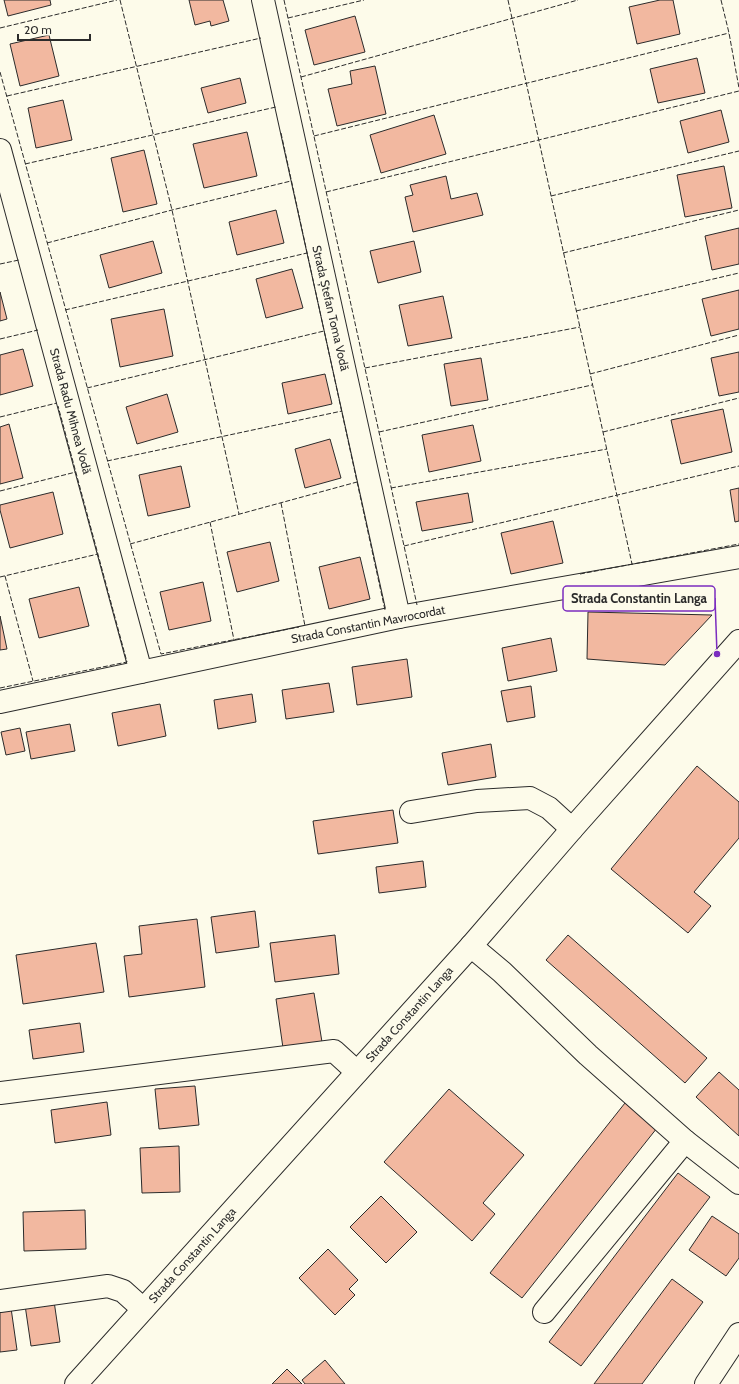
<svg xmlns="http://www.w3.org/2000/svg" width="739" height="1384" font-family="Cabin,sans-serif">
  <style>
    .building { fill: #f2b8a0; stroke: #2b2b2b }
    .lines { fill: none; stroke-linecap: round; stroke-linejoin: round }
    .street-casing { stroke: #2b2b2b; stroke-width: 24 }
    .secondary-casing { stroke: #2b2b2b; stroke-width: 24 }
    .street { stroke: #fdfbea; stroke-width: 22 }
    .secondary { stroke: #fdfbea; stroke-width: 22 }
    .fence { stroke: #2b2b2b; stroke-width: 1; stroke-dasharray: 5 2; stroke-linecap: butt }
    .labels { text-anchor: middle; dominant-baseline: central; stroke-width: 3; stroke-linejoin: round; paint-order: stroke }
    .street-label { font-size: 12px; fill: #2b2b2b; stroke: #fdfbea }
    .leader { fill: none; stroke: #7b2cbf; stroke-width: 1.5 }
    .callout-dot { fill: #7b2cbf; stroke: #fdfbea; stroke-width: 1.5 }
    .callout { fill: #fdfbea; stroke: #7b2cbf; stroke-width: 1.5 }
    .callout-label { font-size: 13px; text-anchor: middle; font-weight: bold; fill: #2b2b2b }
  </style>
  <rect width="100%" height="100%" fill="#fdfbea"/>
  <!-- building -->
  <g class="building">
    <path d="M 4,0 L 50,0 L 51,5 L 8,16 Z"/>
    <path d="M 189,0 L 223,0 L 229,21 L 211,26 L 210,21 L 195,25 Z"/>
    <path d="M 660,0 L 673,0 L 680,34 L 637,44 L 629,7 Z"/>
    <path d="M 355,16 L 365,52 L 314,65 L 305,30 Z"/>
    <path d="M 49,35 L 59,76 L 20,86 L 10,44 Z"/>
    <path d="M 697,58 L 705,93 L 658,103 L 650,69 Z"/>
    <path d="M 375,66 L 386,114 L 337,126 L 328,89 L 352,84 L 350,71 Z"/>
    <path d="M 240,78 L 246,103 L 208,113 L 201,88 Z"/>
    <path d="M 63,100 L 72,140 L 36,148 L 28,108 Z"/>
    <path d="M 721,110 L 729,142 L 688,153 L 680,121 Z"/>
    <path d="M 434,115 L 446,154 L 381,173 L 370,135 Z"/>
    <path d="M 247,132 L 257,176 L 204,188 L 193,144 Z"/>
    <path d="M 144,150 L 157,204 L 123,212 L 111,158 Z"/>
    <path d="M 724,166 L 732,208 L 685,217 L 677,175 Z"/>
    <path d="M 446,176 L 451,199 L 477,193 L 483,215 L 413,232 L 405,197 L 413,195 L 410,185 Z"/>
    <path d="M 276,210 L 284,243 L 237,255 L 229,222 Z"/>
    <path d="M 739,228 L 739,264 L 712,270 L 705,236 Z"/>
    <path d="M 153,241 L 162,273 L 109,288 L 100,255 Z"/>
    <path d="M 414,241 L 421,272 L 378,283 L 370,251 Z"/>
    <path d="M 292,269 L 303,308 L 266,318 L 256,279 Z"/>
    <path d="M 739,290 L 739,329 L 711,336 L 702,299 Z"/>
    <path d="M 0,292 L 7,319 L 0,321 Z"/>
    <path d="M 443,296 L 452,338 L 408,346 L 399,305 Z"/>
    <path d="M 164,309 L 173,356 L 120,367 L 111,319 Z"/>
    <path d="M 23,349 L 33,386 L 0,395 L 0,355 Z"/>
    <path d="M 739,352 L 739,392 L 719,396 L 711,358 Z"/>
    <path d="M 481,358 L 488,400 L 451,406 L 444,364 Z"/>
    <path d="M 325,374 L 332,404 L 288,414 L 282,383 Z"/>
    <path d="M 167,394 L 178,432 L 137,444 L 126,407 Z"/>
    <path d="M 723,409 L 732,452 L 681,464 L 671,420 Z"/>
    <path d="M 9,424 L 23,478 L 0,484 L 0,427 Z"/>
    <path d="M 473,425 L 481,461 L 429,472 L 422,435 Z"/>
    <path d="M 330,439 L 341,478 L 305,488 L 295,449 Z"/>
    <path d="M 181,466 L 190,507 L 148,516 L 139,475 Z"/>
    <path d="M 739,488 L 739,521 L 735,522 L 730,490 Z"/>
    <path d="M 53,492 L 63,534 L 10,548 L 0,510 L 0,505 Z"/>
    <path d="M 468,493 L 473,522 L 422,531 L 416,502 Z"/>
    <path d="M 553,521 L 563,563 L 511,574 L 501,533 Z"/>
    <path d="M 270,542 L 279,581 L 237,592 L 227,552 Z"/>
    <path d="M 360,557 L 370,599 L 329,609 L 319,567 Z"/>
    <path d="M 203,582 L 211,621 L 169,630 L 160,592 Z"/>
    <path d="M 79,587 L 89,626 L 39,638 L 29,599 Z"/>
    <path d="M 588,612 L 712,615 L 665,665 L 587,659 Z"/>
    <path d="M 0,616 L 7,649 L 0,650 Z"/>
    <path d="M 551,638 L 557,671 L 508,681 L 502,648 Z"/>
    <path d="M 407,659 L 412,697 L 357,705 L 352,667 Z"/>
    <path d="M 329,683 L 334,712 L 286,719 L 282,690 Z"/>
    <path d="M 531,686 L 535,717 L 507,722 L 501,691 Z"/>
    <path d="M 252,694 L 256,722 L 218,729 L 214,700 Z"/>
    <path d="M 160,704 L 166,736 L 118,746 L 112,713 Z"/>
    <path d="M 70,724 L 75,751 L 31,759 L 26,732 Z"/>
    <path d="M 20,728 L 25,751 L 6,755 L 1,732 Z"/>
    <path d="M 491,744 L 496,777 L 448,785 L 442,753 Z"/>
    <path d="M 697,766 L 739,802 L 739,838 L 694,892 L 711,906 L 688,933 L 611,869 Z"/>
    <path d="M 393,810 L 398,843 L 318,854 L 313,821 Z"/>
    <path d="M 423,861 L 426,887 L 379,893 L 376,867 Z"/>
    <path d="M 255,911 L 259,947 L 216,953 L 211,917 Z"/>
    <path d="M 197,919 L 205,987 L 129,997 L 124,956 L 142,954 L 139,926 Z"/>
    <path d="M 335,935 L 339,974 L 275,982 L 270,943 Z"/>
    <path d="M 568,935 L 707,1058 L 685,1083 L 546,960 Z"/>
    <path d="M 96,943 L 104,992 L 23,1004 L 16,955 Z"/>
    <path d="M 314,993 L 322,1042 L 283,1048 L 276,999 Z"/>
    <path d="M 80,1023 L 84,1052 L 33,1059 L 29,1030 Z"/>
    <path d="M 719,1072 L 739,1090 L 739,1136 L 696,1097 Z"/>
    <path d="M 195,1086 L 199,1125 L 159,1129 L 155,1089 Z"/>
    <path d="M 449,1089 L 524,1155 L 483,1203 L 495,1214 L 472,1241 L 384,1162 Z"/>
    <path d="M 107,1102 L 111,1135 L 55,1143 L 51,1110 Z"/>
    <path d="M 625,1103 L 657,1128 L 522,1298 L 490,1273 Z"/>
    <path d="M 179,1146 L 180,1192 L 142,1193 L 140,1148 Z"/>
    <path d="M 678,1173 L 710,1197 L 581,1366 L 549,1342 Z"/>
    <path d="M 381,1196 L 417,1232 L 386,1263 L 350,1227 Z"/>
    <path d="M 85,1210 L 86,1249 L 24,1251 L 23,1212 Z"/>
    <path d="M 712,1216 L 739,1234 L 739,1258 L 726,1276 L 689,1250 Z"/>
    <path d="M 328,1249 L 358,1280 L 349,1289 L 355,1295 L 335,1315 L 299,1278 Z"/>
    <path d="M 672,1279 L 703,1302 L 642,1384 L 594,1384 Z"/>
    <path d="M 54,1301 L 60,1342 L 31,1346 L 25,1305 Z"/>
    <path d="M 11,1308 L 17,1350 L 0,1352 L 0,1310 Z"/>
    <path d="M 325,1360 L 345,1384 L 305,1384 L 302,1380 Z"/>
    <path d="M 287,1369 L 302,1384 L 272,1384 Z"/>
  </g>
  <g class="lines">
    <defs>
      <g id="street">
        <path d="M 263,0 L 399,617"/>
        <path d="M 0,150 L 141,672"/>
        <path d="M 0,702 L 399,617 L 739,557"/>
        <path d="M 411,812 L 477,801 L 530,798 L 549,808 L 572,829"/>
        <path d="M 471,946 L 502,972 L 588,1055 L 685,1141 L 739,1183"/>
        <path d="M 0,1093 L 334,1051 L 357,1072"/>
        <path d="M 0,1301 L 108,1286 L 123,1291 L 143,1309"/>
        <path d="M 544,1312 L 685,1141"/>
        <path d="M 706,1384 L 739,1334"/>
      </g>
      <path id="secondary" d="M 76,1384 L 471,946 L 572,829 L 739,641"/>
    </defs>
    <!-- street casing -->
    <use href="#street" class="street-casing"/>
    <!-- secondary casing -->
    <use href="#secondary" class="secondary-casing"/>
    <!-- street -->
    <use href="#street" class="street"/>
    <!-- secondary -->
    <use href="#secondary" class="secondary"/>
    <!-- fence -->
    <g class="fence">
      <path d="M 120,0 L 172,210 L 239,514"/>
      <path d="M 284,0 L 417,605"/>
      <path d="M 508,0 L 632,564"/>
      <path d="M 721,0 L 729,33 L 739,88"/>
      <path d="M 288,18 L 364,0"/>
      <path d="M 0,28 L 117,0"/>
      <path d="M 0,72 L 161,654 L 299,627"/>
      <path d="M 301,77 L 578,0"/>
      <path d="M 7,96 L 261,38"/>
      <path d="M 281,133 L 385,610 L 384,611"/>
      <path d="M 314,136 L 729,33"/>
      <path d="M 25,164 L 276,107"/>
      <path d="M 326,192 L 739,91"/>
      <path d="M 551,196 L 739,151"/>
      <path d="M 47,243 L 172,210 L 291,181"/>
      <path d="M 563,253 L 739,210"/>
      <path d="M 0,264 L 19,260"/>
      <path d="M 65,310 L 307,253"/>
      <path d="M 576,311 L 739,273"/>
      <path d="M 0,339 L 38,330"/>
      <path d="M 365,368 L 580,327"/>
      <path d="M 590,374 L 739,335"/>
      <path d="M 87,388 L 324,331"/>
      <path d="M 0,417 L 57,403"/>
      <path d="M 379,432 L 592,385"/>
      <path d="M 603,432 L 739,398"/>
      <path d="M 107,461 L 342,411"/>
      <path d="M 391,488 L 607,449"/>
      <path d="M 0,491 L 76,472"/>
      <path d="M 281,503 L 305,626"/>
      <path d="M 210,522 L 234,640"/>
      <path d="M 130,544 L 357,482"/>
      <path d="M 404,546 L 739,466"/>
      <path d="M 580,574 L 739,544"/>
      <path d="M 5,576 L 33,681"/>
      <path d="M 0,577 L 98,554"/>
      <path d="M 0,688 L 127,662 L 58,406"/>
    </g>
  </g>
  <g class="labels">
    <!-- street labels -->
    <g class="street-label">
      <text transform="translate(331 308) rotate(77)">Strada Ștefan Toma Vodă</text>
      <text transform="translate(71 411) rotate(75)">Strada Radu Mihnea Vodă</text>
      <text transform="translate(368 624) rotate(-11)">Strada Constantin Mavrocordat</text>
      <text transform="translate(409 1014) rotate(-48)">Strada Constantin Langa</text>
      <text transform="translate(192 1255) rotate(-48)">Strada Constantin Langa</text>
    </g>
  </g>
  <!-- callouts -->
  <path class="leader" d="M717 654L715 598"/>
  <circle class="callout-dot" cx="717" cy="654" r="4"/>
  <rect class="callout" x="563" y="586" width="152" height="25" rx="4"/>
  <g class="callout-label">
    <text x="639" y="603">Strada Constantin Langa</text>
  </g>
  <!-- scale -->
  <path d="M18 34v6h72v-6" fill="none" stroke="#2b2b2b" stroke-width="2"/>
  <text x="24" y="34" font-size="12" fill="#2b2b2b" stroke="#fdfbea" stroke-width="3" paint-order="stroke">20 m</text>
</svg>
